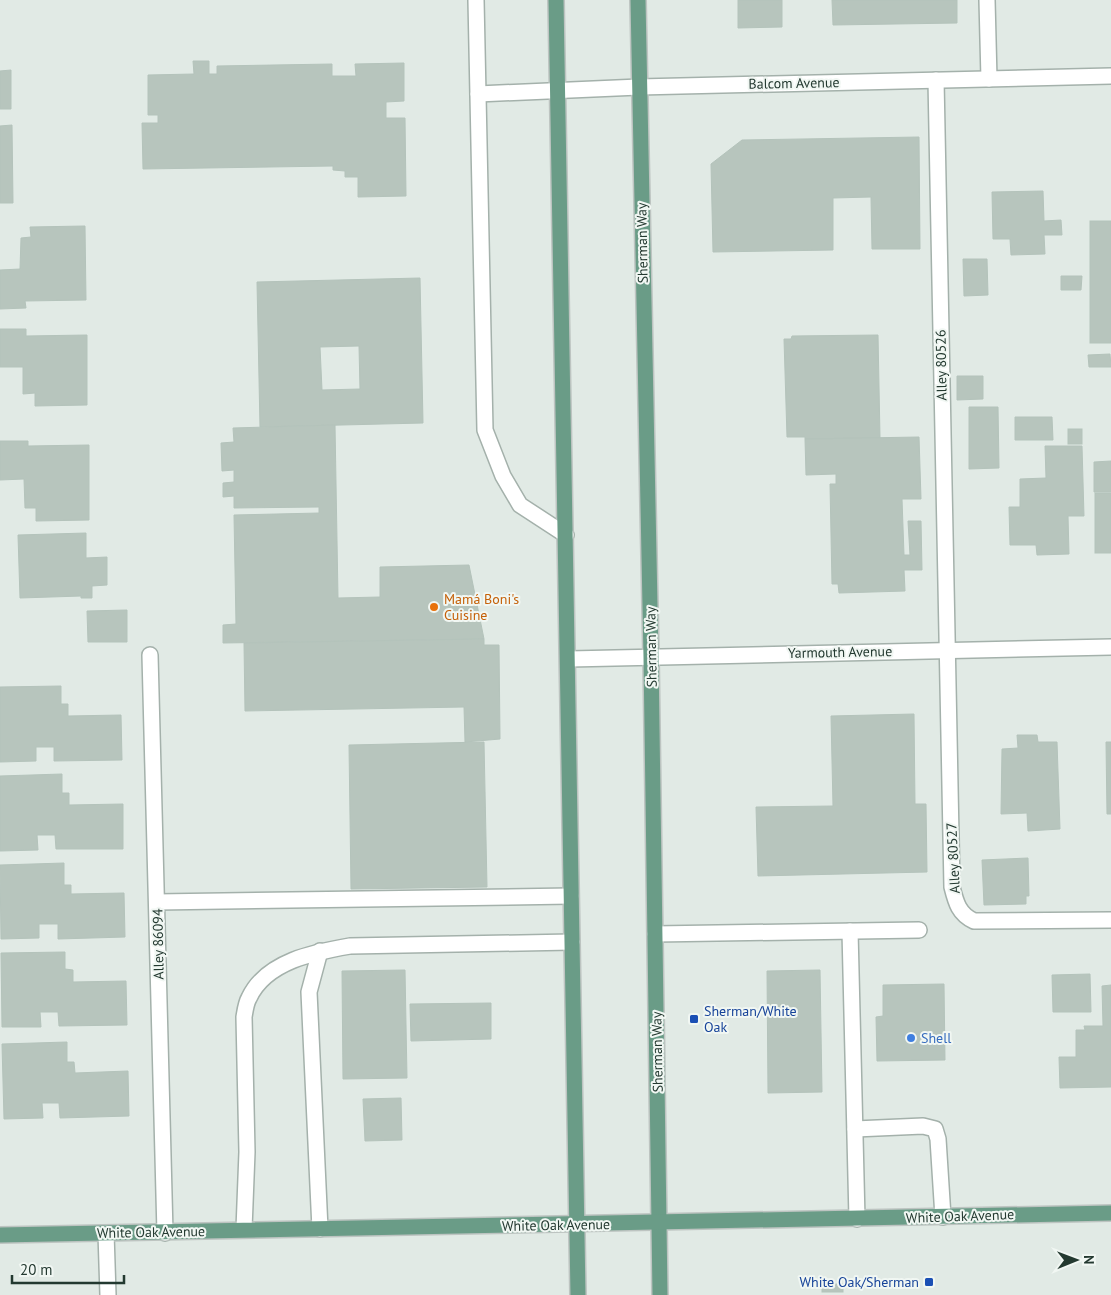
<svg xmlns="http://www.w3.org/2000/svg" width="1111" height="1295" font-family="'PT Sans',sans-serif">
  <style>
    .building { fill: #b7c5bd; stroke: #b4c3bb; fill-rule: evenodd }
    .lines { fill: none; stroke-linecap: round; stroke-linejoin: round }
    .service-casing { stroke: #a4b1ab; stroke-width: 18 }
    .minor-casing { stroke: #a4b1ab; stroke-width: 18 }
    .primary-casing { stroke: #bdc4c1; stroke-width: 18 }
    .service { stroke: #fff; stroke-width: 15 }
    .minor { stroke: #fff; stroke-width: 15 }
    .primary { stroke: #6a9c87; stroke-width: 15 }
    .food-dot { fill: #e8710a; stroke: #f1f7f3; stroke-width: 2 }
    .transit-dot { fill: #1a4fb4; stroke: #f1f7f3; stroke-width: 2 }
    .shop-dot { fill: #3f7fe0; stroke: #f1f7f3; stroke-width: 2 }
    .labels { text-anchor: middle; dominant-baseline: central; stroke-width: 4; stroke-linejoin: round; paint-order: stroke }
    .street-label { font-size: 14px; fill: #233930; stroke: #f1f7f3 }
    .food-label { font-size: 14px; fill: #c56008; stroke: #f1f7f3; text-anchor: start }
    .transit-label { font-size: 14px; fill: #164399; stroke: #f1f7f3; text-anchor: start }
    .shop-label { font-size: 14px; fill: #366cbe; stroke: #f1f7f3; text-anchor: start }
  </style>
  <rect width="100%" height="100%" fill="#e1eae5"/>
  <!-- building -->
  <g class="building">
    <path d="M 738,0 L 782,0 L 782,27 L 738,28 Z"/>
    <path d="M 832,0 L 957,0 L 957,23 L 833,25 Z"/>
    <path d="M 193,61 L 209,61 L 209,74 L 217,74 L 217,66 L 332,64 L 332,76 L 356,76 L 355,64 L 404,63 L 404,101 L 386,102 L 386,118 L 405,118 L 406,196 L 358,197 L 358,177 L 345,177 L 345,171 L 333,170 L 333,166 L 143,169 L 142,123 L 158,123 L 158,115 L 148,115 L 148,75 L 194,74 Z"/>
    <path d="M 11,70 L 11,109 L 0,109 L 0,71 Z"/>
    <path d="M 12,125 L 13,203 L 0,203 L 0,126 Z"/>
    <path d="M 919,137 L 920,249 L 872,249 L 871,197 L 833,198 L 833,250 L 713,252 L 711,164 L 742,140 Z"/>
    <path d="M 1043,191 L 1044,221 L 1061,220 L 1062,235 L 1044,235 L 1045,254 L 1011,255 L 1010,239 L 993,239 L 992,192 Z"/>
    <rect x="1090" y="221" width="21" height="122"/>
    <path d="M 85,226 L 86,300 L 25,301 L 26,308 L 0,309 L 0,270 L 20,269 L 21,238 L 31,237 L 30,227 Z"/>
    <path d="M 963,259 L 987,259 L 988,295 L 964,296 Z"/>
    <path d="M 1061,276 L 1082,276 L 1081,290 L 1061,290 Z"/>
    <path d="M 420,278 L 423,423 L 260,427 L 257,282 ZM 359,346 L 360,389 L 322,390 L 320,347 Z"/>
    <path d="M 0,329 L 26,329 L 26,336 L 87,335 L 87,405 L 35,406 L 35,393 L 23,394 L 23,367 L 0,367 Z"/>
    <path d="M 878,335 L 880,438 L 805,439 L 805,437 L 787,437 L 784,339 L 791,339 L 792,336 Z"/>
    <path d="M 1110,354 L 1111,367 L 1089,367 L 1088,355 Z"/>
    <path d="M 957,376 L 983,376 L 983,399 L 957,400 Z"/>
    <path d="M 969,407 L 998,407 L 999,468 L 969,469 Z"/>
    <path d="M 1015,417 L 1052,417 L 1053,440 L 1015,440 Z"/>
    <path d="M 335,425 L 338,598 L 380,597 L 380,567 L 469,565 L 484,639 L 223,643 L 223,625 L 236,624 L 234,515 L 319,513 L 319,507 L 234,508 L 234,496 L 223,497 L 223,483 L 234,482 L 234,470 L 222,471 L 221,443 L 234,442 L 233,428 Z"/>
    <rect x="1068" y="429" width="14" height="15"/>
    <path d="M 919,437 L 921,499 L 902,499 L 904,555 L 910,555 L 908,521 L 921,521 L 922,570 L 904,570 L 905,591 L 839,593 L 838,584 L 832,584 L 830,484 L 836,484 L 836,474 L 806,475 L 805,439 Z"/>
    <path d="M 0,441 L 28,441 L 28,446 L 89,445 L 89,520 L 36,521 L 36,508 L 25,508 L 24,479 L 0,480 Z"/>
    <path d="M 1045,446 L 1082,446 L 1084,516 L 1068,516 L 1069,554 L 1037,555 L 1036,545 L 1010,545 L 1009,507 L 1020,507 L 1020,479 L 1046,478 Z"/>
    <path d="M 1111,461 L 1111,492 L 1094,492 L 1094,462 Z"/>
    <rect x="1095" y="493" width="16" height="60"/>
    <path d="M 86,533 L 86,558 L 107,557 L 107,585 L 92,586 L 92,598 L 81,598 L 81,596 L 20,598 L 18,535 Z"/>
    <path d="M 127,610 L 127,642 L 88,642 L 87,611 Z"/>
    <path d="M 484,639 L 484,645 L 499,645 L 500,739 L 465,742 L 464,707 L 245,711 L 244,643 Z"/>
    <path d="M 61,686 L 61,704 L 68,704 L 68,716 L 121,715 L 122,760 L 54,761 L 54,747 L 36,747 L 36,761 L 0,762 L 0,687 Z"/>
    <path d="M 914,714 L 915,804 L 926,804 L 927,872 L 758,876 L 756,807 L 833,806 L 831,716 Z"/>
    <path d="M 1017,735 L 1037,735 L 1038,742 L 1057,742 L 1060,829 L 1028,831 L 1027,813 L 1001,814 L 1002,749 L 1018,748 Z"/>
    <path d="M 484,742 L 487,887 L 351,889 L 349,745 Z"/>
    <path d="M 1106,742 L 1111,742 L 1111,814 L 1107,814 Z"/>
    <path d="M 62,774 L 62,793 L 69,793 L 69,805 L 123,804 L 123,849 L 56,849 L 55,835 L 37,835 L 38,850 L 0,851 L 0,776 Z"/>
    <path d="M 1028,858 L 1029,896 L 1026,896 L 1026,904 L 984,905 L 982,860 Z"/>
    <path d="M 64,863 L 64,885 L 71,885 L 71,894 L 124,893 L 125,937 L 58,939 L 58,924 L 39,924 L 39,938 L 1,939 L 0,865 Z"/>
    <path d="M 65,952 L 65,969 L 73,970 L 73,982 L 126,981 L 127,1025 L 59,1026 L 58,1012 L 40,1012 L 41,1027 L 2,1027 L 1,953 Z"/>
    <path d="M 405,970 L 407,1078 L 343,1079 L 342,971 Z"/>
    <path d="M 820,970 L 822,1092 L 768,1093 L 767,971 Z"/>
    <path d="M 1090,974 L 1091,1012 L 1053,1012 L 1052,975 Z"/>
    <path d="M 944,984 L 945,1060 L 877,1061 L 876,1017 L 883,1016 L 883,985 Z"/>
    <path d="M 1111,985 L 1111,1087 L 1060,1088 L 1059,1057 L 1076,1057 L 1076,1030 L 1085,1030 L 1084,1026 L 1103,1026 L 1102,986 Z"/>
    <path d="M 491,1003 L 491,1039 L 411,1041 L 410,1004 Z"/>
    <path d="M 67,1042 L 67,1062 L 74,1062 L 75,1073 L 128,1071 L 129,1116 L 60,1118 L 59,1103 L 42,1103 L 43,1118 L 4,1119 L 2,1044 Z"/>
    <path d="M 401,1098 L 402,1140 L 365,1141 L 363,1099 Z"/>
    <rect x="822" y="1284" width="21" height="8"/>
  </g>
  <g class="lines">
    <defs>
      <g id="service">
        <path d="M 987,0 L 989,79"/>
        <path d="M 936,80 L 952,887 C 956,903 959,914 974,921 L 1111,920"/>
        <path d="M 150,655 L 165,1233"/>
        <path d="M 157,902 L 571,896"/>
        <path d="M 850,931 L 857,1219"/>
        <path d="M 655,934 L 919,930"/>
        <path d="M 855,1129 L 923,1126 L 935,1129 L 938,1139 L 943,1217"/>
        <path d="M 244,1229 L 247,1152 L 244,1017 C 245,1011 246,1003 249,998 C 266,961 315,952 350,946 L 572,942"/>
        <path d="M 320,1229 L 309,992 L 320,951"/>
        <path d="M 106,1233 L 108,1295"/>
      </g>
      <g id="minor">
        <path d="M 476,0 L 485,430 L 503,476 L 520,505 L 566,535"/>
        <path d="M 478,94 L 639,87 L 1111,76"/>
        <path d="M 569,659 L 1111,647"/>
      </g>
      <g id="primary">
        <path d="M 556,0 L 578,1295"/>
        <path d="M 638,0 L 651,657 L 660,1295"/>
        <path d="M 0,1235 L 1111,1213"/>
      </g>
    </defs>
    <!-- service casing -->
    <use href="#service" class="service-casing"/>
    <!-- minor casing -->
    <use href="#minor" class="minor-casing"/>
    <!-- primary casing -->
    <use href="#primary" class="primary-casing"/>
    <!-- service -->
    <use href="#service" class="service"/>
    <!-- minor -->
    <use href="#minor" class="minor"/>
    <!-- primary -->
    <use href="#primary" class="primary"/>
  </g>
  <!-- markers -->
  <circle class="food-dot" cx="434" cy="607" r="5"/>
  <g class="transit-dot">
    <rect x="689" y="1014" width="10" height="10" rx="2.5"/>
    <rect x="924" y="1277" width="10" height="10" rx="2.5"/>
  </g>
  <circle class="shop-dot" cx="911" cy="1038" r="5"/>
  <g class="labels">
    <!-- street labels -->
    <g class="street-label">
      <text transform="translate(794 83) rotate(-1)">Balcom Avenue</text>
      <text transform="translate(642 243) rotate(-91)">Sherman Way</text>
      <text transform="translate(941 365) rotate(-91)">Alley 80526</text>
      <text transform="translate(651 647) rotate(-91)">Sherman Way</text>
      <text transform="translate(840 652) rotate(-1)">Yarmouth Avenue</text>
      <text transform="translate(953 858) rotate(-93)">Alley 80527</text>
      <text transform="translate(158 944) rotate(-91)">Alley 86094</text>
      <text transform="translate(657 1052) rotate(-91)">Sherman Way</text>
      <text transform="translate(960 1216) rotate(-2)">White Oak Avenue</text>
      <text transform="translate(556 1225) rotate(-1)">White Oak Avenue</text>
      <text transform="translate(151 1232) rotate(-1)">White Oak Avenue</text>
    </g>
    <!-- food labels -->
    <g class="food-label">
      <text x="444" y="599">Mamá Boni's<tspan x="444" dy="16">Cuisine</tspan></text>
    </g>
    <!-- transit labels -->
    <g class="transit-label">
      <text x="704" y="1011">Sherman/White<tspan x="704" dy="16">Oak</tspan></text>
      <text x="919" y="1282" text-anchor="end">White Oak/Sherman</text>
    </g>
    <!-- shop labels -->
    <g class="shop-label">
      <text x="921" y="1038">Shell</text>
    </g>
  </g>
  <!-- north arrow -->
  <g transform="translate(1076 1260) rotate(89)" stroke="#f1f7f3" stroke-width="4" paint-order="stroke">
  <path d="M0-4L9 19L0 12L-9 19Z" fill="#233930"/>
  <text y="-8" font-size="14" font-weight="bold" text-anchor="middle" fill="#233930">N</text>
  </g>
  <!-- scale -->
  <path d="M12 1275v8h112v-8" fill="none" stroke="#233930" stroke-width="2.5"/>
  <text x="20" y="1275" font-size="15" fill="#233930" stroke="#f1f7f3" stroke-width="4" paint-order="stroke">20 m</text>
</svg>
